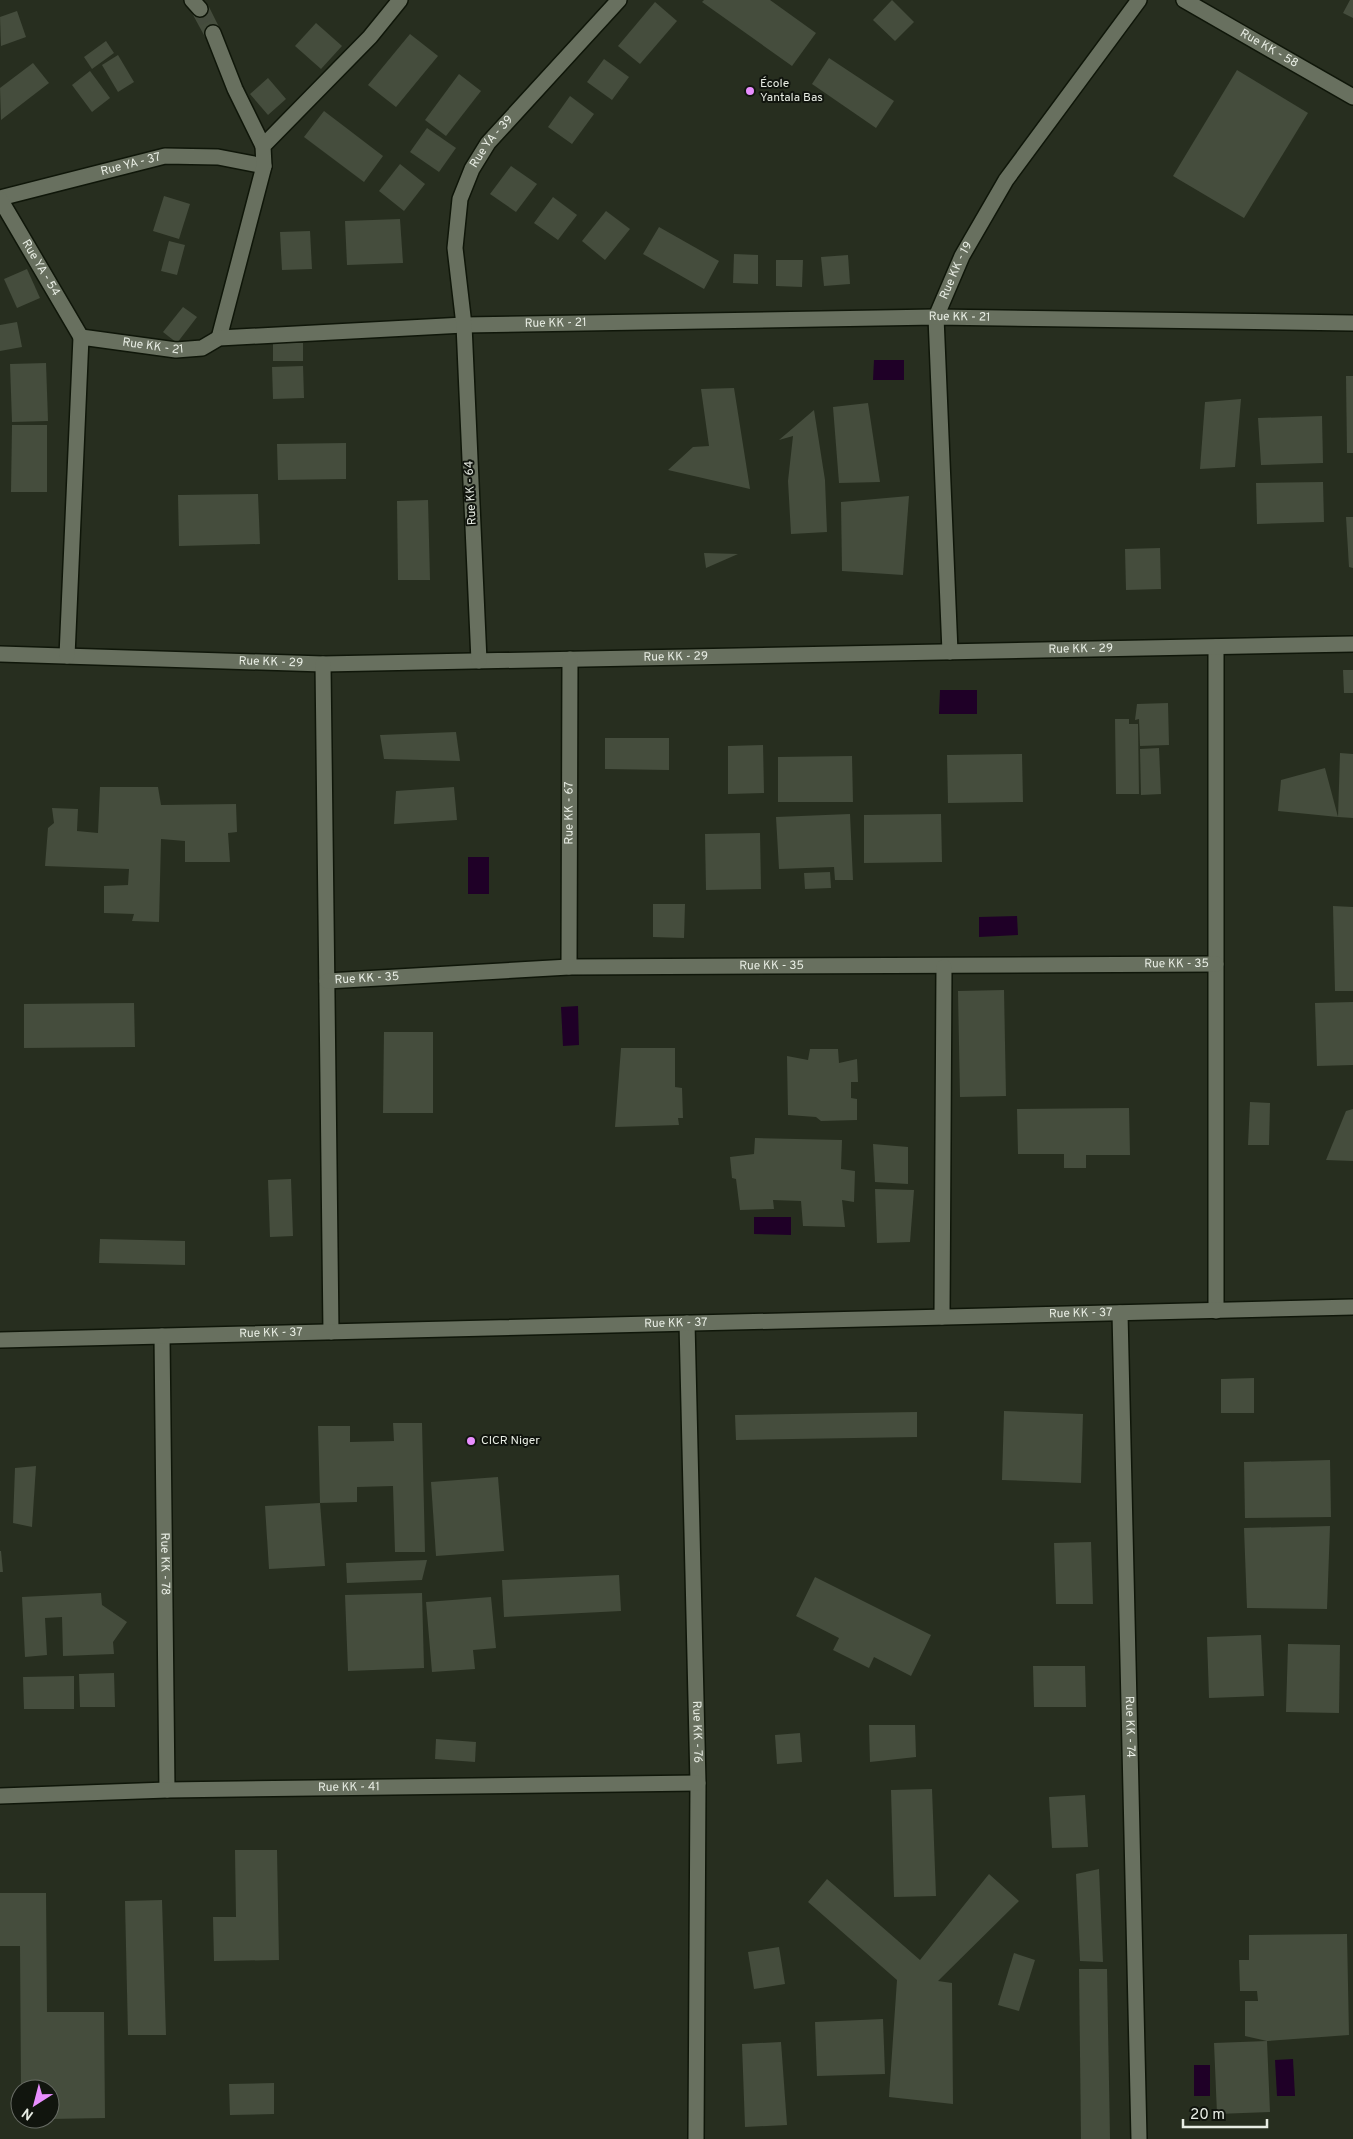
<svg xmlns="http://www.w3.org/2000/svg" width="1353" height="2139" font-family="Overpass,sans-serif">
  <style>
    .water { fill: #1f0027 }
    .building { fill: #454d3d }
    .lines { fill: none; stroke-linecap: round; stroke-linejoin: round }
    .minor-tunnel { stroke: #444b3d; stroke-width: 15; stroke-dasharray: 15 8; stroke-linecap: butt }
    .minor-casing { stroke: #0f1609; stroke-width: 18 }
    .minor { stroke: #68705f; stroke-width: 15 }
    .poi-dot { fill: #e98eff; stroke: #11150e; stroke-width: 2 }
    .labels { text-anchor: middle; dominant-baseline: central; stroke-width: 4; stroke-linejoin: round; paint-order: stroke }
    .street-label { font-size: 12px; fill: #e8ede4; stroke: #11150e }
    .poi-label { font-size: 12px; fill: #e8ede4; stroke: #11150e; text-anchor: start }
  </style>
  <rect width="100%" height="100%" fill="#272e1f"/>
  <!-- water -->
  <g class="water">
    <path d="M 874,360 L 904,360 L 904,380 L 873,380 Z"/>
    <path d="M 940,690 L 977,690 L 977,714 L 939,714 Z"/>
    <rect x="468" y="857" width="21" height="37"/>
    <path d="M 1017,916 L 1018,935 L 979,937 L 979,917 Z"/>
    <path d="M 578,1006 L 579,1045 L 563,1046 L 561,1007 Z"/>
    <path d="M 754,1217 L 791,1217 L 791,1235 L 754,1234 Z"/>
    <path d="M 1293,2059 L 1295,2096 L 1277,2096 L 1275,2060 Z"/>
    <rect x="1194" y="2065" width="16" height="31"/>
  </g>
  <!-- building -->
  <g class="building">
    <path d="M 704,0 L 770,0 L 816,33 L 792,66 L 702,2 Z"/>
    <path d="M 892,0 L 914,22 L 895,41 L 873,20 Z"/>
    <path d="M 1350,0 L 1353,0 L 1353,18 L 1343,13 Z"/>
    <path d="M 655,2 L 677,21 L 640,64 L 618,46 Z"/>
    <path d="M 208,5 L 220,29 L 205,37 L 192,13 Z"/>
    <path d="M 17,11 L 26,37 L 1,46 L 0,17 Z"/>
    <path d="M 316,23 L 342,46 L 321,69 L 295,46 Z"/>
    <path d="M 410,34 L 438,56 L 396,107 L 368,85 Z"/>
    <path d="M 106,41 L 114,53 L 92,69 L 84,57 Z"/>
    <path d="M 118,55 L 134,82 L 118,92 L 102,65 Z"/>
    <path d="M 829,58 L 894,101 L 876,128 L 812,84 Z"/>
    <path d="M 604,59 L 629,77 L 612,100 L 587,82 Z"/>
    <path d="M 33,63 L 49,83 L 1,120 L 0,88 Z"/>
    <path d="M 1237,70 L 1308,113 L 1244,218 L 1173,176 Z"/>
    <path d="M 90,71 L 110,98 L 92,112 L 72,85 Z"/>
    <path d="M 459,74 L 481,91 L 446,136 L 425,120 Z"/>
    <path d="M 268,78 L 286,99 L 268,115 L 250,94 Z"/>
    <path d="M 570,96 L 594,114 L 572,144 L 548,127 Z"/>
    <path d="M 324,111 L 383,156 L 364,182 L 304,137 Z"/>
    <path d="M 427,128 L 456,148 L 439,172 L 410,152 Z"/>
    <path d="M 400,164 L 425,184 L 404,211 L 379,191 Z"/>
    <path d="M 511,166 L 537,184 L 516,212 L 490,194 Z"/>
    <path d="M 164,196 L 190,204 L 179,239 L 153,231 Z"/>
    <path d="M 553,197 L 577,215 L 558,240 L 534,223 Z"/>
    <path d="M 606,211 L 630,229 L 605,260 L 582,241 Z"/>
    <path d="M 400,219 L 403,263 L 347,265 L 345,221 Z"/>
    <path d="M 659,227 L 719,261 L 704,289 L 643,254 Z"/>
    <path d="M 310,231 L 312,269 L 282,270 L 280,232 Z"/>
    <path d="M 169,241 L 185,245 L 177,275 L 161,271 Z"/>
    <path d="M 734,254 L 758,255 L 758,284 L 733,283 Z"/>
    <path d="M 848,255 L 850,284 L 824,286 L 821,257 Z"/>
    <path d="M 776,260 L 803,260 L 802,287 L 776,286 Z"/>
    <path d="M 27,269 L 40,298 L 17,308 L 4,279 Z"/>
    <path d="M 183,307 L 197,317 L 177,343 L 163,332 Z"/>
    <path d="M 17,322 L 22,347 L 0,351 L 0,325 Z"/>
    <rect x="273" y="343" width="30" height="18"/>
    <path d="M 46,363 L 48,421 L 12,422 L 10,364 Z"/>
    <path d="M 303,366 L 304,398 L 273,399 L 272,367 Z"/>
    <path d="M 1346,376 L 1353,376 L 1353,453 L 1347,453 Z"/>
    <path d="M 734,388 L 750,489 L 668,470 L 693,447 L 709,446 L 701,389 Z"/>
    <path d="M 1241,399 L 1235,467 L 1200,469 L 1205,402 Z"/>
    <path d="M 868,403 L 880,482 L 839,483 L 833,407 Z"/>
    <path d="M 814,410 L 825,480 L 827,532 L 791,534 L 788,481 L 793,436 L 779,440 Z"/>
    <path d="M 1322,416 L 1323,463 L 1261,465 L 1258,418 Z"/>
    <path d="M 12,425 L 47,425 L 47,492 L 11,492 Z"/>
    <path d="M 346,443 L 346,479 L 278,480 L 277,444 Z"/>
    <path d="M 1323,482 L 1324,522 L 1257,524 L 1256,483 Z"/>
    <path d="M 258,494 L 260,544 L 179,546 L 178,495 Z"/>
    <path d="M 909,496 L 903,575 L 842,571 L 841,502 Z"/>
    <path d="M 428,500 L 430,580 L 398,580 L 397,501 Z"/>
    <path d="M 1346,517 L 1353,517 L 1353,568 L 1349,567 Z"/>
    <path d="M 1160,548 L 1161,589 L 1126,590 L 1125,549 Z"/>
    <path d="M 704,553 L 738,554 L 706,568 Z"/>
    <path d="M 1343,670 L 1353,670 L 1353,693 L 1344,693 Z"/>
    <path d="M 1168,703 L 1169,745 L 1140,746 L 1139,719 L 1135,720 L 1137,704 Z"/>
    <path d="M 1115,719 L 1129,719 L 1129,724 L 1138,724 L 1139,794 L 1116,794 Z"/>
    <path d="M 456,732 L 460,761 L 384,759 L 380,735 Z"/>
    <path d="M 605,738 L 669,738 L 669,770 L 605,769 Z"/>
    <path d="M 763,745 L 764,793 L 728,794 L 728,746 Z"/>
    <path d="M 1159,748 L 1161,794 L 1141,795 L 1140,749 Z"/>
    <path d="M 1340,753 L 1353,754 L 1353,818 L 1338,817 Z"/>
    <path d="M 1022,754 L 1023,802 L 948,803 L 947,755 Z"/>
    <path d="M 852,756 L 853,802 L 778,802 L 778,757 Z"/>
    <path d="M 1325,768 L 1338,817 L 1278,811 L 1281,780 Z"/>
    <path d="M 100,787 L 158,787 L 161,805 L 236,804 L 237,832 L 228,833 L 230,862 L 185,862 L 185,841 L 161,839 L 159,922 L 132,921 L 134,914 L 104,913 L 104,886 L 128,885 L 129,869 L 45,866 L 48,828 L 54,823 L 52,808 L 78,809 L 77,831 L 98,833 Z"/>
    <path d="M 454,787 L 457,820 L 394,824 L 396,791 Z"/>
    <path d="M 850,814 L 853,880 L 835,880 L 834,867 L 779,869 L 776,817 Z"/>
    <path d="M 941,814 L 942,862 L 864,863 L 864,815 Z"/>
    <path d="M 760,833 L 761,889 L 706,890 L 705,834 Z"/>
    <path d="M 830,872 L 831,888 L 805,889 L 804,873 Z"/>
    <path d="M 653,904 L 685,904 L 684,938 L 653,937 Z"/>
    <path d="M 1333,906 L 1353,907 L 1353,991 L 1335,991 Z"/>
    <path d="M 1004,990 L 1006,1096 L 960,1097 L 958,991 Z"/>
    <path d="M 1353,1002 L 1353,1065 L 1317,1066 L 1315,1003 Z"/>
    <path d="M 134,1003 L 135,1047 L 24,1048 L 24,1004 Z"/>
    <path d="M 384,1032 L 433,1032 L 433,1113 L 383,1113 Z"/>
    <path d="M 621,1048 L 675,1048 L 675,1087 L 682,1088 L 683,1118 L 678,1118 L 679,1125 L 615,1127 Z"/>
    <path d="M 810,1049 L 838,1049 L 839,1063 L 857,1059 L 858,1082 L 851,1082 L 851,1098 L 857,1099 L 857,1120 L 821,1121 L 816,1117 L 788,1115 L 787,1056 L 808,1060 Z"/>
    <path d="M 1250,1102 L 1270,1103 L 1269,1145 L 1248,1145 Z"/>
    <path d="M 1129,1108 L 1130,1155 L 1086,1155 L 1086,1168 L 1064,1168 L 1064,1154 L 1018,1154 L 1017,1109 Z"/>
    <path d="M 1353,1109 L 1353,1161 L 1326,1160 L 1346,1111 Z"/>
    <path d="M 755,1138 L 842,1140 L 841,1169 L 855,1171 L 854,1202 L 842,1200 L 845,1227 L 803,1226 L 801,1201 L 773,1200 L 774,1209 L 740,1210 L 736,1179 L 732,1178 L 730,1157 L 754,1154 Z"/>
    <path d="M 873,1144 L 908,1147 L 908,1184 L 875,1182 Z"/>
    <path d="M 291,1179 L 293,1236 L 270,1237 L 268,1180 Z"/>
    <path d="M 875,1189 L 914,1190 L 910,1242 L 877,1243 Z"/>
    <path d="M 100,1239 L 185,1241 L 185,1265 L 99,1263 Z"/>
    <path d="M 1254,1378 L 1254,1413 L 1221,1413 L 1221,1379 Z"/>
    <path d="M 1004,1411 L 1083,1414 L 1081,1483 L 1002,1480 Z"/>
    <path d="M 917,1412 L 917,1437 L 736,1440 L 735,1415 Z"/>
    <path d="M 393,1423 L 422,1423 L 425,1552 L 395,1552 L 393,1486 L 357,1487 L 357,1502 L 320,1503 L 318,1426 L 350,1426 L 350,1442 L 394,1441 Z"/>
    <path d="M 1330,1460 L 1331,1517 L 1245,1518 L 1244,1462 Z"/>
    <path d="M 36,1466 L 32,1527 L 13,1523 L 15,1468 Z"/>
    <path d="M 498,1477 L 504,1551 L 436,1556 L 431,1482 Z"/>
    <path d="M 320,1503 L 325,1566 L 269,1569 L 265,1506 Z"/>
    <path d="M 1330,1526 L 1327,1609 L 1247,1608 L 1244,1528 Z"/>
    <path d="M 1091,1542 L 1093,1604 L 1056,1604 L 1054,1543 Z"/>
    <path d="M 0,1551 L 1,1551 L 3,1572 L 0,1572 Z"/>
    <path d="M 427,1560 L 422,1580 L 347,1583 L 346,1563 Z"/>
    <path d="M 619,1575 L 621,1611 L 504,1617 L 502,1580 Z"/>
    <path d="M 815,1577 L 931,1635 L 911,1676 L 874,1657 L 869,1668 L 833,1650 L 839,1638 L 796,1616 Z"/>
    <path d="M 101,1593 L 102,1605 L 127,1622 L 113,1642 L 114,1654 L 63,1656 L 62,1617 L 45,1618 L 47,1655 L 25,1657 L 22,1597 Z"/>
    <path d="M 422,1593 L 424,1668 L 348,1671 L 345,1595 Z"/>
    <path d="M 491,1597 L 496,1648 L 473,1650 L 475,1669 L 432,1672 L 426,1602 Z"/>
    <path d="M 1261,1635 L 1264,1696 L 1209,1698 L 1207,1637 Z"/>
    <path d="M 1288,1644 L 1340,1645 L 1339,1713 L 1286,1712 Z"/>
    <path d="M 1033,1666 L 1085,1666 L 1086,1707 L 1034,1707 Z"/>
    <path d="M 114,1673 L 115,1707 L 80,1707 L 79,1674 Z"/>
    <path d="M 74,1676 L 74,1709 L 24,1709 L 23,1677 Z"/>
    <path d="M 869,1725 L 915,1725 L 916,1757 L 870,1762 Z"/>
    <path d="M 800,1733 L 802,1762 L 777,1764 L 775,1735 Z"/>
    <path d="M 436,1739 L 476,1742 L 475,1762 L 435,1759 Z"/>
    <path d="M 932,1789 L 936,1896 L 894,1897 L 891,1790 Z"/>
    <path d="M 1085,1795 L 1088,1847 L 1052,1848 L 1049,1797 Z"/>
    <path d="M 235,1850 L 277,1850 L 279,1960 L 214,1961 L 213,1917 L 236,1917 Z"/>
    <path d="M 1099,1869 L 1103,1962 L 1080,1961 L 1076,1874 Z"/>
    <path d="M 989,1874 L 1019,1901 L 938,1981 L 952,1983 L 953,2104 L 889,2097 L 897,1980 L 808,1902 L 827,1879 L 920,1960 Z"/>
    <path d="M 0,1893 L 46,1893 L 47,2012 L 104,2012 L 105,2118 L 50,2119 L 50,2089 L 21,2089 L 20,1946 L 0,1946 Z"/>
    <path d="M 162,1900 L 166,2035 L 128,2035 L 125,1901 Z"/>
    <path d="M 1347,1934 L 1349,2035 L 1267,2041 L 1270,2112 L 1217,2114 L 1214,2043 L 1267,2041 L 1245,2036 L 1245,2001 L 1258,2001 L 1257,1991 L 1240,1991 L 1239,1960 L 1249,1960 L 1249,1935 Z"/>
    <path d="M 779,1947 L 785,1984 L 754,1989 L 748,1952 Z"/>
    <path d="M 1014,1953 L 1035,1960 L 1019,2011 L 998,2005 Z"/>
    <path d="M 1079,1969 L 1107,1969 L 1110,2139 L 1081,2139 Z"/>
    <path d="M 883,2019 L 885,2074 L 817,2076 L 815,2022 Z"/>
    <path d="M 781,2042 L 787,2125 L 745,2127 L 742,2044 Z"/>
    <path d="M 274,2083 L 274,2114 L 230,2115 L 229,2084 Z"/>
  </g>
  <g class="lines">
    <!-- minor-tunnel -->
    <path class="minor-tunnel" d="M 200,9 L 213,33"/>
    <defs>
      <g id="minor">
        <path d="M 192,0 L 200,9"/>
        <path id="s1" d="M 1184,0 L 1353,97"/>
        <path d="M 213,33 L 235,89 L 263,146"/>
        <path id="s2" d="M 0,198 L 165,156 L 218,157 L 264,166"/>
        <path id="s3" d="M 0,199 L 81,337"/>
        <path d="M 219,338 L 264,166 L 263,146 L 370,37 L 400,0"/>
        <path d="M 1216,647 L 1216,1311"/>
        <path id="s4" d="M 950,652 L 936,317 L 962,256 L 1006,180 L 1139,0"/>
        <path id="s5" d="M 0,654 L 323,664 L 1353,644"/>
        <path id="s6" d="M 67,656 L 81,337 L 176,350 L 202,348 L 219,338 L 464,325 L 936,317 L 1353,323"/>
        <path id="s7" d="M 479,661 L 464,325 L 455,248 L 460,199 L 472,169 L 488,143 L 619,0"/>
        <path d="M 323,664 L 331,1332"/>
        <path id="s8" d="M 569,967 L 570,659"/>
        <path id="s9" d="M 327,981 L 569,967 L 1216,964"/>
        <path id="s10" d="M 1120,1313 L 1139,2139"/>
        <path d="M 942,1317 L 944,967"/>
        <path id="s11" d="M 687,1323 L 698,1783 L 696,2139"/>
        <path id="s12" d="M 162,1336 L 167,1790"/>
        <path id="s13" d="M 0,1340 L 1353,1307"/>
        <path id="s14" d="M 0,1796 L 167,1790 L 698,1783"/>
      </g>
    </defs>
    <!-- minor casing -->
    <use href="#minor" class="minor-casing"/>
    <!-- minor -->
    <use href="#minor" class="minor"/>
  </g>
  <!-- markers -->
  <g class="poi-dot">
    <circle cx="750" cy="91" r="5"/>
    <circle cx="471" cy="1441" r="5"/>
  </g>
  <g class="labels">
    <!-- street labels -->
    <g class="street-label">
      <text stroke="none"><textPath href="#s1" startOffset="98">Rue KK - 58</textPath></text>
      <text stroke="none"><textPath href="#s7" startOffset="529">Rue YA - 39</textPath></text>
      <text stroke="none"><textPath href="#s2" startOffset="135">Rue YA - 37</textPath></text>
      <text stroke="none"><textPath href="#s3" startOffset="80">Rue YA - 54</textPath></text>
      <text stroke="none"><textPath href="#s4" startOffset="386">Rue KK - 19</textPath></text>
      <text stroke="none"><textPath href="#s6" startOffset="1202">Rue KK - 21</textPath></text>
      <text stroke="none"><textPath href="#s6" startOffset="798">Rue KK - 21</textPath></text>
      <text stroke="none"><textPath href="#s6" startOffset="392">Rue KK - 21</textPath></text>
      <text transform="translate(471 493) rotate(-93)">Rue KK - 64</text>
      <text stroke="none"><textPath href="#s5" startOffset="1081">Rue KK - 29</textPath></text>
      <text stroke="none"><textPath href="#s5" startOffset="676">Rue KK - 29</textPath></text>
      <text stroke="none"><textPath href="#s5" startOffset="271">Rue KK - 29</textPath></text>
      <text stroke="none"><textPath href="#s8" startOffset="154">Rue KK - 67</textPath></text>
      <text stroke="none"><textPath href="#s9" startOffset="850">Rue KK - 35</textPath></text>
      <text stroke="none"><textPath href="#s9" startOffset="445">Rue KK - 35</textPath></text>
      <text stroke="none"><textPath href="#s9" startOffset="40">Rue KK - 35</textPath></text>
      <text stroke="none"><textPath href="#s13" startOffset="1081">Rue KK - 37</textPath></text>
      <text stroke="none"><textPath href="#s13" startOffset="676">Rue KK - 37</textPath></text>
      <text stroke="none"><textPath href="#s13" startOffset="271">Rue KK - 37</textPath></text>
      <text stroke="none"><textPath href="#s12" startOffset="228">Rue KK - 78</textPath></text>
      <text stroke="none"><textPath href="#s10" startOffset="414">Rue KK - 74</textPath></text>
      <text stroke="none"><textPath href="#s11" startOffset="409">Rue KK - 76</textPath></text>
      <text stroke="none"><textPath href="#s14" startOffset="349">Rue KK - 41</textPath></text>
    </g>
    <!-- poi labels -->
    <g class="poi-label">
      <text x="760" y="84">École<tspan x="760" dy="14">Yantala Bas</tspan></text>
      <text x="481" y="1441">CICR Niger</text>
    </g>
  </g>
  <!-- north arrow -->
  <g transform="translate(35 2104) rotate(216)"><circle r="24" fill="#11150e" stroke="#676b64"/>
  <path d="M0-4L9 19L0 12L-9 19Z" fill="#e98eff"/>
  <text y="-8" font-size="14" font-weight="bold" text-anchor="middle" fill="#e8ede4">N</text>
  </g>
  <!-- scale -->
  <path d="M1183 2119v8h84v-8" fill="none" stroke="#e8ede4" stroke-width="2.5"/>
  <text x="1190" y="2119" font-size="15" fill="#e8ede4" stroke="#11150e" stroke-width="4" paint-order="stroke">20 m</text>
</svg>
